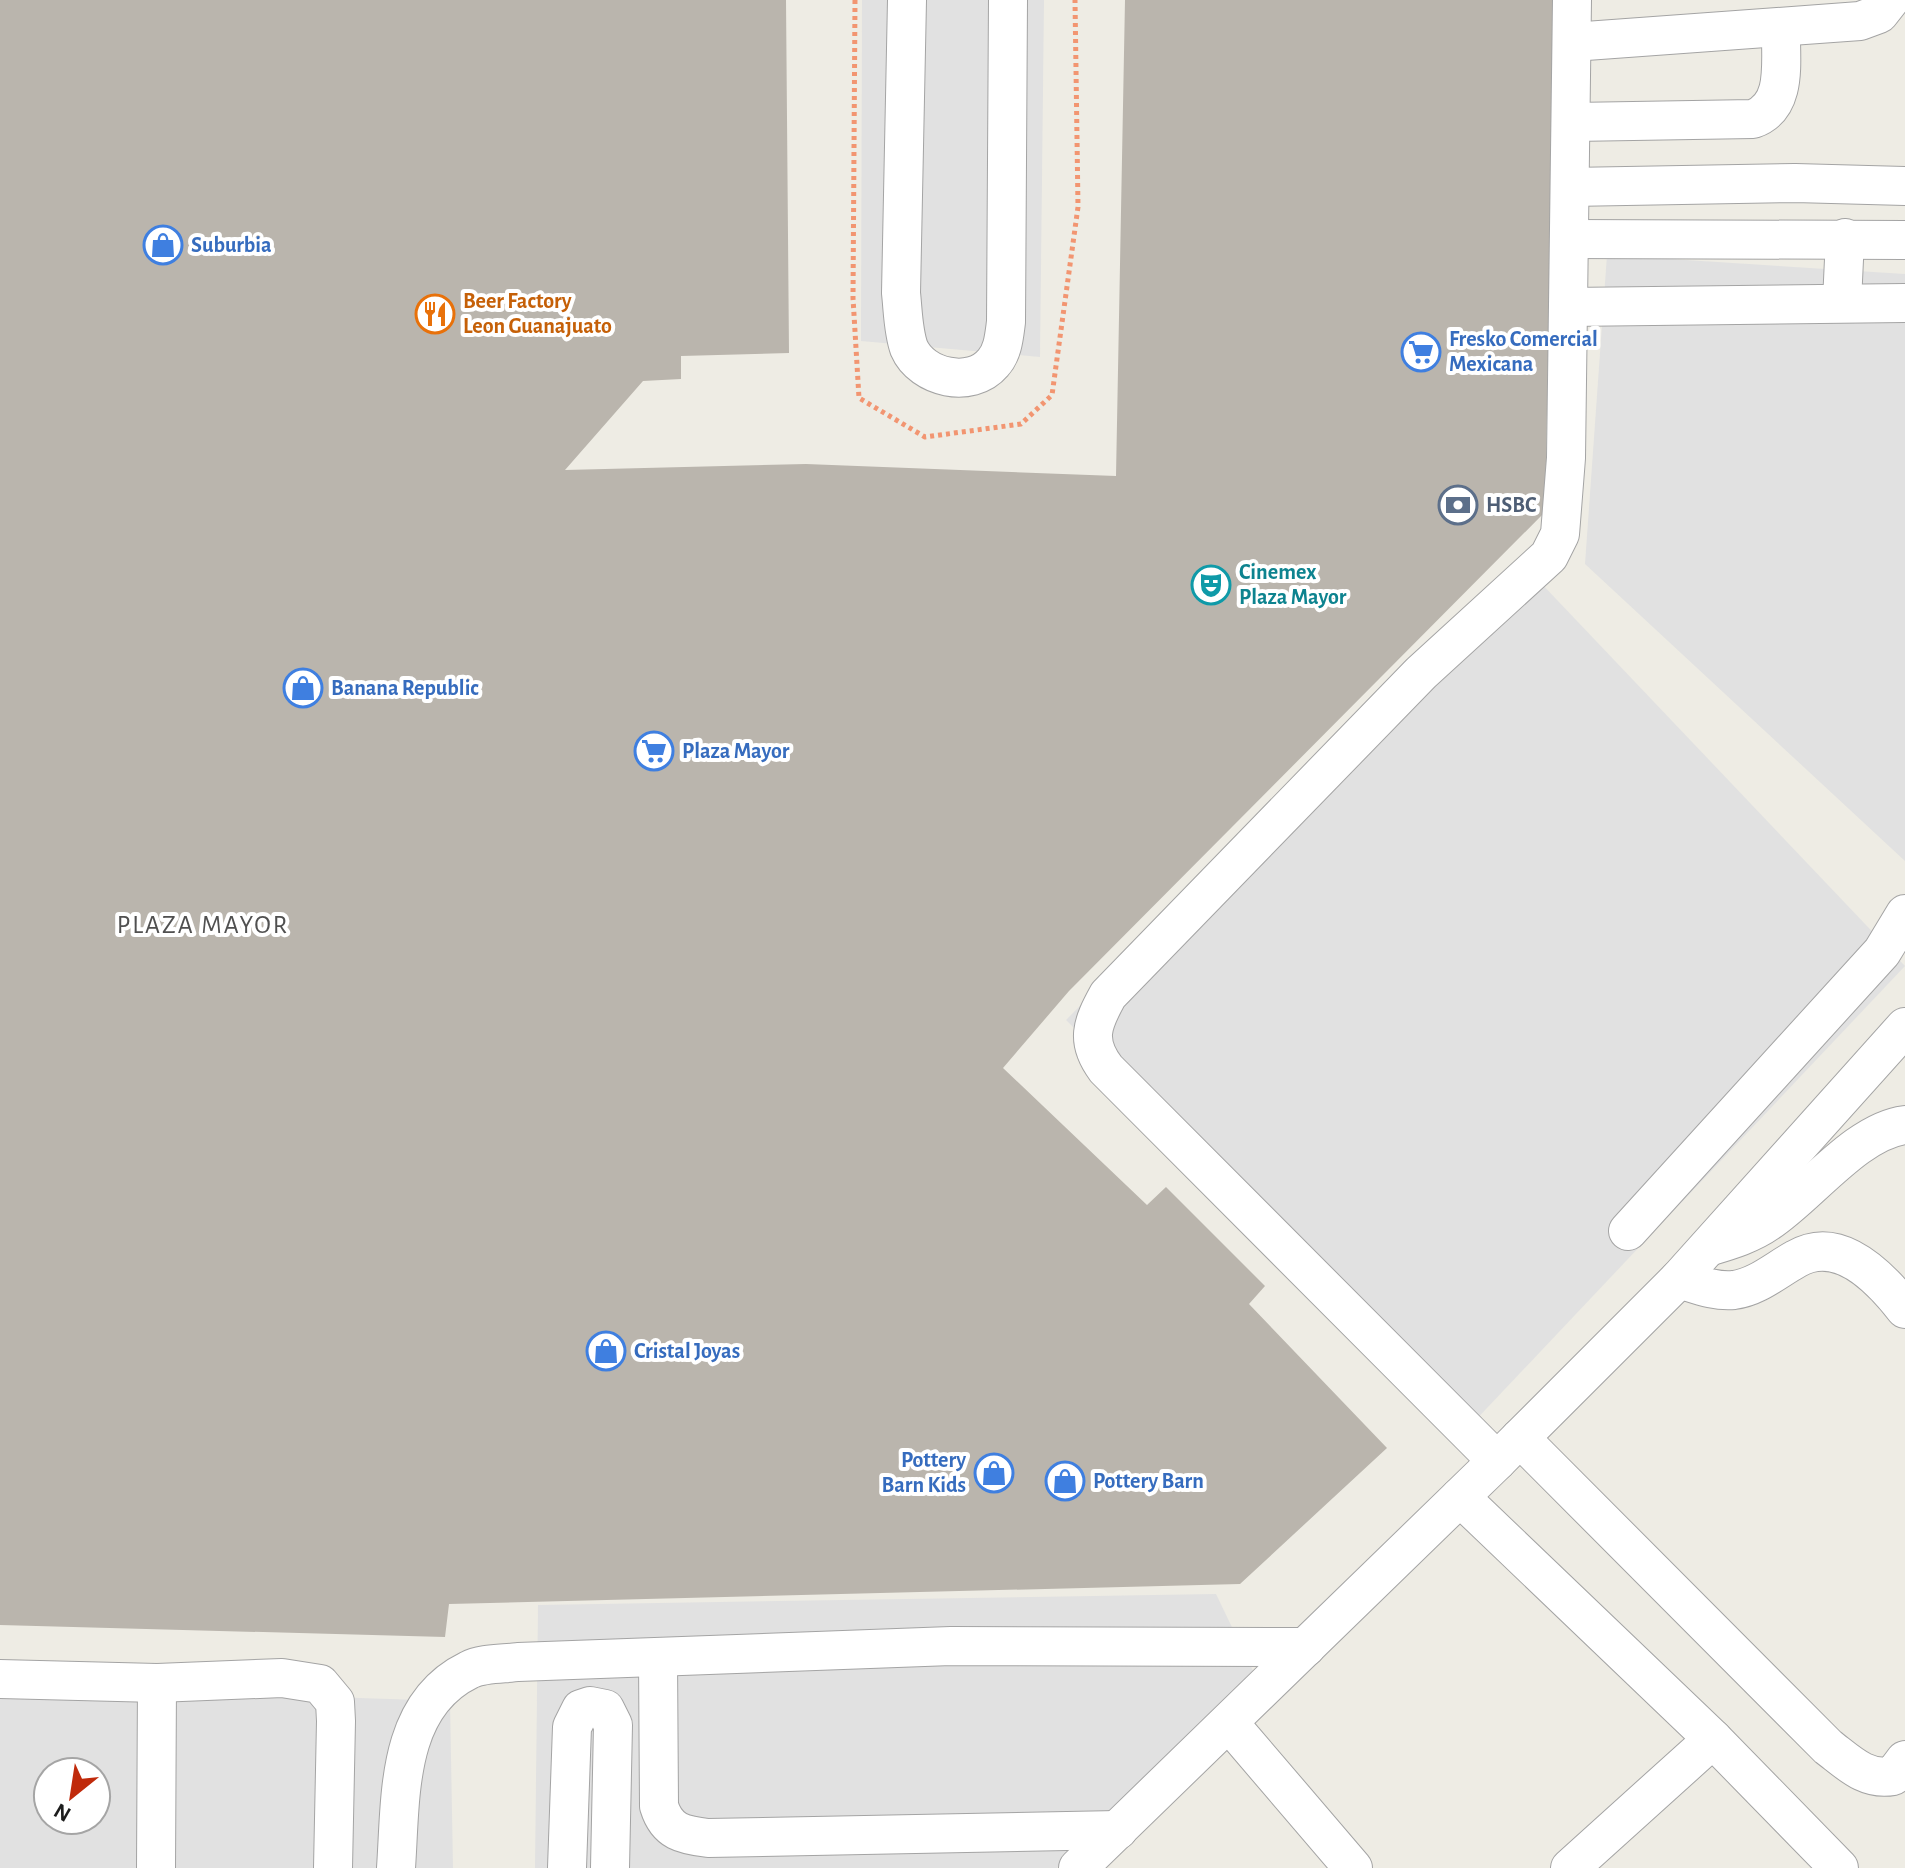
<svg xmlns="http://www.w3.org/2000/svg" width="1905" height="1868" font-family="'Alegreya Sans',sans-serif">
  <style>
    .parking { fill: #e1e1e1; fill-rule: evenodd }
    .building { fill: #bab5ad }
    .lines { fill: none; stroke-linecap: round; stroke-linejoin: round }
    .minor-casing { stroke: #a4a4a4; stroke-width: 40 }
    .path { stroke: #f29571; stroke-width: 5; stroke-dasharray: 4 4; stroke-linecap: butt }
    .minor { stroke: #fff; stroke-width: 38 }
    .labels { text-anchor: middle; dominant-baseline: central; stroke-width: 8; stroke-linejoin: round; paint-order: stroke }
    .shop-label { font-size: 22px; font-weight: bold; fill: #366cbe; stroke: #fff; text-anchor: start }
    .food-label { font-size: 22px; font-weight: bold; fill: #c56008; stroke: #fff; text-anchor: start }
    .service-label { font-size: 22px; font-weight: bold; fill: #4e5e75; stroke: #fff; text-anchor: start }
    .culture-label { font-size: 22px; font-weight: bold; fill: #0d838f; stroke: #fff; text-anchor: start }
    .quarter-label { font-size: 26px; letter-spacing: 2px; fill: #505050; stroke: #fff }
  </style>
  <rect width="100%" height="100%" fill="#eeece4"/>
  <!-- parking -->
  <g class="parking">
    <path d="M 862,0 L 1044,0 L 1040,357 L 861,341 Z"/>
    <path d="M 1607,255 L 1905,274 L 1905,861 L 1585,564 Z"/>
    <path d="M 1520,561 L 1905,966 L 1470,1426 L 1066,1020 Z"/>
    <path d="M 1216,1594 L 1256,1677 L 1057,1868 L 535,1868 L 538,1605 Z"/>
    <path d="M 0,1686 L 450,1701 L 453,1868 L 0,1868 ZM 48,1772 L 96,1772 L 96,1820 L 48,1820 Z"/>
  </g>
  <!-- building -->
  <path class="building" d="M 0,0 L 786,0 L 789,353 L 681,356 L 681,379 L 643,381 L 565,470 L 806,464 L 1116,476 L 1125,0 L 1555,0 L 1545,512 L 1069,991 L 1003,1068 L 1147,1205 L 1166,1187 L 1265,1286 L 1249,1304 L 1387,1448 L 1240,1584 L 449,1604 L 445,1637 L 0,1625 Z"/>
  <g class="lines">
    <defs>
      <g id="minor">
        <path d="M 907,0 L 901,293 C 903,311 903,331 909,348 C 922,378 971,389 993,363 C 1003,352 1004,337 1006,322 L 1008,0"/>
        <path d="M 1572,42 L 1860,21 L 1879,14 L 1890,0"/>
        <path d="M 1573,122 L 1753,119 C 1789,106 1780,60 1781,27"/>
        <path d="M 1570,187 L 1795,183 L 1905,186"/>
        <path d="M 1570,239 L 1905,240"/>
        <path d="M 1842,302 L 1845,238"/>
        <path d="M 1568,307 L 1905,303"/>
        <path d="M 1628,1231 L 1882,952 L 1905,914"/>
        <path d="M 1711,1246 C 1731,1240 1751,1234 1768,1222 C 1809,1195 1856,1131 1905,1125"/>
        <path d="M 1679,1279 C 1696,1284 1715,1292 1734,1290 C 1757,1287 1776,1270 1796,1259 C 1839,1234 1880,1277 1905,1309"/>
        <path d="M 1520,1438 L 1828,1747 C 1849,1763 1866,1781 1893,1776 L 1905,1760"/>
        <path d="M 1497,1461 L 1106,1069 C 1085,1041 1092,1024 1108,995 L 1421,673 L 1549,556 L 1560,534 L 1566,458 L 1572,0"/>
        <path d="M 1460,1497 L 1713,1739 L 1839,1868"/>
        <path d="M 658,1657 L 659,1806 C 667,1832 683,1835 708,1838 L 1118,1830"/>
        <path d="M 0,1679 L 157,1683 L 282,1678 L 320,1684 L 335,1702 L 336,1721 L 333,1868"/>
        <path d="M 1229,1723 L 1353,1868"/>
        <path d="M 156,1868 L 157,1683"/>
        <path d="M 396,1868 C 401,1798 395,1706 469,1670 C 482,1663 504,1664 518,1662 L 951,1646 L 1306,1647"/>
        <path d="M 567,1868 L 572,1727 L 581,1709 L 590,1706 L 605,1709 L 613,1725 L 610,1868"/>
        <path d="M 1078,1868 L 1497,1461 L 1679,1279 L 1905,1027"/>
        <path d="M 1570,1868 L 1713,1739"/>
      </g>
    </defs>
    <!-- minor casing -->
    <use href="#minor" class="minor-casing"/>
    <!-- path -->
    <path class="path" d="M 855,0 L 853,298 L 859,398 L 925,437 L 1021,424 L 1052,395 L 1078,207 L 1075,0"/>
    <!-- minor -->
    <use href="#minor" class="minor"/>
  </g>
  <!-- icons -->
  <defs>
    <symbol id="shop-ring" viewBox="-11 -11 22 22"><circle r="9.5" fill="#fff" stroke="#3f7fe0" stroke-width="1.5"/><path d="M-5-2.5h2.3a2.7 3.5 0 0 1 5.4 0H5L5.5 6h-11ZM-1.5-2.5h3a1.5 2.3 0 0 0-3 0Z" fill="#3f7fe0"/></symbol>
    <symbol id="restaurant-ring" viewBox="-11 -11 22 22"><circle r="9.5" fill="#fff" stroke="#e8710a" stroke-width="1.5"/><path d="M-5-6h1v4h1v-4h1v4h1v-4h1v5L-1.5 .5V6h-2V.5L-5-1ZM5-6V6H3V1.5H1.5Q1.5-4 5-6Z" fill="#e8710a"/></symbol>
    <symbol id="supermarket-ring" viewBox="-11 -11 22 22"><circle r="9.5" fill="#fff" stroke="#3f7fe0" stroke-width="1.5"/><path d="M-6-5.5h2.5l.6 2H6L4.5 2H-2.5L-4.4-4H-6ZM-1.5 3.2a1.3 1.3 0 1 0 .1 0ZM3 3.2a1.3 1.3 0 1 0 .1 0Z" fill="#3f7fe0"/></symbol>
    <symbol id="bank-ring" viewBox="-11 -11 22 22"><circle r="9.5" fill="#fff" stroke="#5c6f8a" stroke-width="1.5"/><path d="M-6-4H6V4H-6ZM0-2.3a2.3 2.3 0 1 0 0 4.6a2.3 2.3 0 1 0 0-4.6Z" fill="#5c6f8a"/></symbol>
    <symbol id="theatre-ring" viewBox="-11 -11 22 22"><circle r="9.5" fill="#fff" stroke="#0f9aa8" stroke-width="1.5"/><path d="M-5-5.5Q0-4 5-5.5V0Q5 5 0 6Q-5 5-5 0ZM-3.3-2.5H-1v1.5H-3.3ZM1-2.5H3.3v1.5H1ZM-2.8 1Q0 5.5 2.8 1Z" fill="#0f9aa8"/></symbol>
  </defs>
  <g fill-rule="evenodd">
    <use href="#shop-ring" x="141" y="223" width="44" height="44"/>
    <use href="#restaurant-ring" x="413" y="292" width="44" height="44"/>
    <use href="#supermarket-ring" x="1399" y="330" width="44" height="44"/>
    <use href="#bank-ring" x="1436" y="483" width="44" height="44"/>
    <use href="#theatre-ring" x="1189" y="563" width="44" height="44"/>
    <use href="#shop-ring" x="281" y="666" width="44" height="44"/>
    <use href="#supermarket-ring" x="632" y="729" width="44" height="44"/>
    <use href="#shop-ring" x="584" y="1329" width="44" height="44"/>
    <use href="#shop-ring" x="972" y="1451" width="44" height="44"/>
    <use href="#shop-ring" x="1043" y="1459" width="44" height="44"/>
  </g>
  <g class="labels">
    <!-- shop labels -->
    <g class="shop-label">
      <text x="191" y="245">Suburbia</text>
      <text x="1449" y="339">Fresko Comercial<tspan x="1449" dy="25">Mexicana</tspan></text>
      <text x="331" y="688">Banana Republic</text>
      <text x="682" y="751">Plaza Mayor</text>
      <text x="634" y="1351">Cristal Joyas</text>
      <text x="966" y="1460" text-anchor="end">Pottery<tspan x="966" dy="25">Barn Kids</tspan></text>
      <text x="1093" y="1481">Pottery Barn</text>
    </g>
    <!-- food labels -->
    <g class="food-label">
      <text x="463" y="301">Beer Factory<tspan x="463" dy="25">Leon Guanajuato</tspan></text>
    </g>
    <!-- service labels -->
    <g class="service-label">
      <text x="1486" y="505">HSBC</text>
    </g>
    <!-- culture labels -->
    <g class="culture-label">
      <text x="1239" y="572">Cinemex<tspan x="1239" dy="25">Plaza Mayor</tspan></text>
    </g>
    <!-- quarter labels -->
    <g class="quarter-label">
      <text x="203" y="925">PLAZA MAYOR</text>
    </g>
  </g>
  <!-- north arrow -->
  <g transform="translate(72 1796) rotate(210)"><circle r="38" fill="#ffffff" stroke="#a5a5a5" stroke-width="2"/>
  <path d="M0-6L14 30L0 20L-14 30Z" fill="#c02a0b"/>
  <text y="-12" font-size="22" font-weight="bold" text-anchor="middle" fill="#1d1d1d">N</text>
  </g>
</svg>
